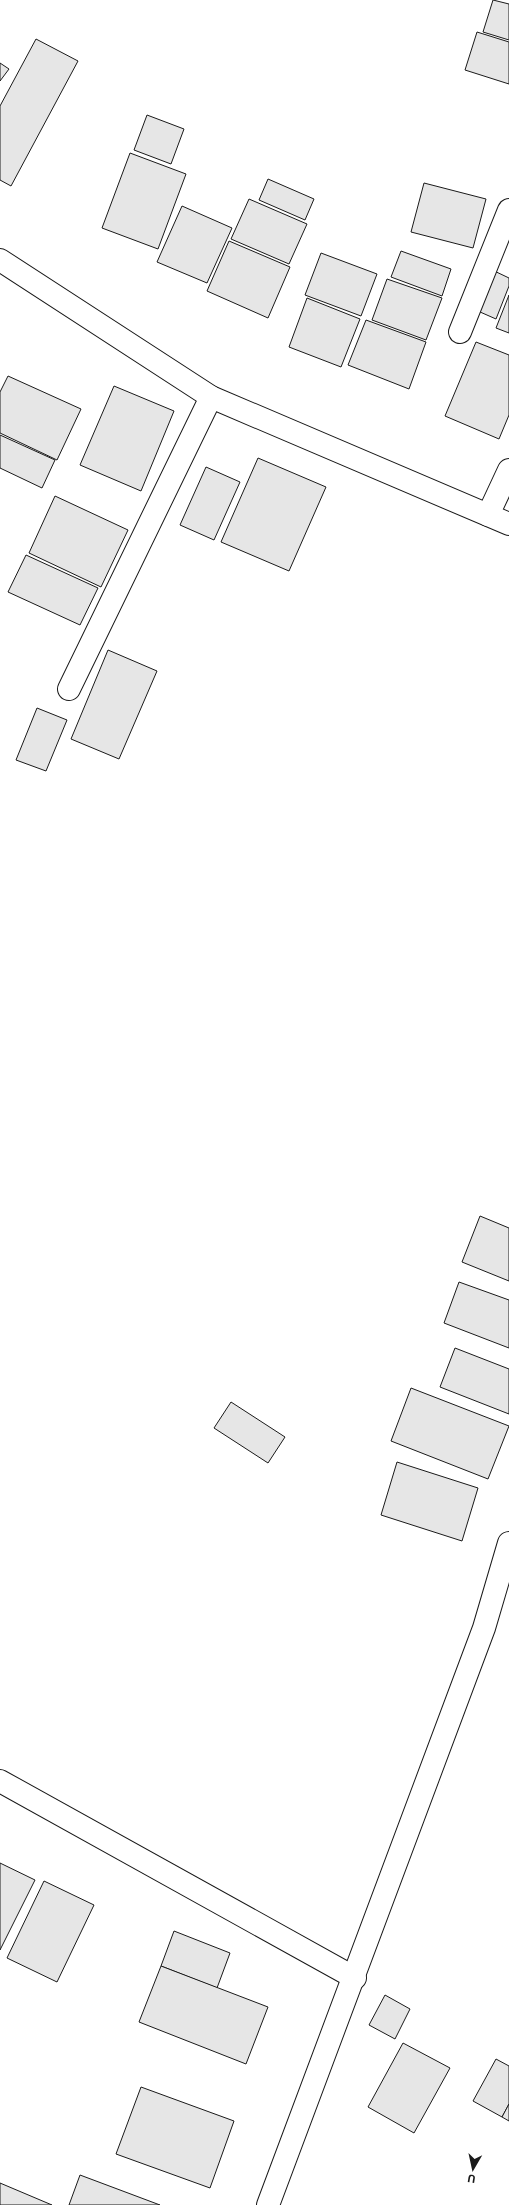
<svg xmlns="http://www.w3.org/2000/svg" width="509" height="2205" font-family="'Open Sans',sans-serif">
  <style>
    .building { fill: #e6e6e6; stroke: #1a1a1a }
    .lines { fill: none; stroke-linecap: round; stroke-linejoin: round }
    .street-casing { stroke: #1a1a1a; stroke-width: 24 }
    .street { stroke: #fff; stroke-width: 22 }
  </style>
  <rect width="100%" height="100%" fill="#fff"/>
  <!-- building -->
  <g class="building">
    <path d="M 493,0 L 509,4 L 509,40 L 483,32 Z"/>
    <path d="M 477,32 L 509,42 L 509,84 L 465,70 Z"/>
    <path d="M 36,39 L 78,61 L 11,186 L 0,180 L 0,106 Z"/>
    <path d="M 0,63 L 9,69 L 0,81 Z"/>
    <path d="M 147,115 L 184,129 L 171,164 L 134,150 Z"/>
    <path d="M 130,153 L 186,174 L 158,249 L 102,228 Z"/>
    <path d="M 268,179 L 314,199 L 305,220 L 259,200 Z"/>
    <path d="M 424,183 L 486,199 L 473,248 L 411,232 Z"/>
    <path d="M 249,199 L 307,224 L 289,264 L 231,239 Z"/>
    <path d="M 182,206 L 232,228 L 207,283 L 157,262 Z"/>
    <path d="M 229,241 L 290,267 L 268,318 L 207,291 Z"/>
    <path d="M 401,251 L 451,269 L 442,296 L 391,277 Z"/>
    <path d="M 321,253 L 377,274 L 361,316 L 305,295 Z"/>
    <path d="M 488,268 L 509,278 L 509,286 L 496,319 L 471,308 Z"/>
    <path d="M 387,279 L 442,298 L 426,340 L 372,320 Z"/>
    <path d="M 509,295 L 509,333 L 496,328 Z"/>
    <path d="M 307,298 L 360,319 L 341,367 L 289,347 Z"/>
    <path d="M 366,320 L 426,342 L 409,389 L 348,365 Z"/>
    <path d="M 476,342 L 509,355 L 509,415 L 499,439 L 445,416 Z"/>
    <path d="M 8,376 L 81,409 L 57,460 L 0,433 L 0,392 Z"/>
    <path d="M 114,386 L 174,411 L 141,491 L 80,465 Z"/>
    <path d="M 0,435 L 55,460 L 42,488 L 0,468 Z"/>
    <path d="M 258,458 L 326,487 L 289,571 L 221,542 Z"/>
    <path d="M 206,467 L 240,482 L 214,540 L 180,525 Z"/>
    <path d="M 55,496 L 128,530 L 101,587 L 29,553 Z"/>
    <path d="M 26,555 L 98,588 L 80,625 L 8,592 Z"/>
    <path d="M 108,650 L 157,671 L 119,759 L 71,739 Z"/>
    <path d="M 37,708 L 67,720 L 46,771 L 16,760 Z"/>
    <path d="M 480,1216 L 509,1228 L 509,1281 L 462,1262 Z"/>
    <path d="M 459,1282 L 509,1300 L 509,1348 L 444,1323 Z"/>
    <path d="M 455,1348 L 509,1369 L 509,1414 L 440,1387 Z"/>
    <path d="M 411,1388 L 509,1426 L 488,1479 L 391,1441 Z"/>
    <path d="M 231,1402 L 285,1437 L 268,1463 L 214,1428 Z"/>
    <path d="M 397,1462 L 478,1488 L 462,1541 L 381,1515 Z"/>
    <path d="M 0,1863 L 35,1880 L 0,1950 Z"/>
    <path d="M 44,1881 L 94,1905 L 57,1982 L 7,1958 Z"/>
    <path d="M 174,1931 L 230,1953 L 217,1988 L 161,1966 Z"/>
    <path d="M 161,1966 L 268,2007 L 246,2064 L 139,2022 Z"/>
    <path d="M 385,1995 L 410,2009 L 395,2039 L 369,2025 Z"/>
    <path d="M 403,2043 L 450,2068 L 414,2133 L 368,2107 Z"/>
    <path d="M 496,2059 L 509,2066 L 509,2104 L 502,2117 L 473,2101 Z"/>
    <path d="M 141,2087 L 234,2121 L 210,2188 L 116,2154 Z"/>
    <path d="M 509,2104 L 509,2121 L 502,2117 Z"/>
    <path d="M 80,2175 L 160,2205 L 69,2205 Z"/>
    <path d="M 0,2183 L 52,2205 L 0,2205 Z"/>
  </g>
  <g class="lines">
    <defs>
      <g id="street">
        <path d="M 0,260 L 211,397 L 509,524"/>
        <path d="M 460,332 L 509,210"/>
        <path d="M 488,515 L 509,470"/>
        <path d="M 69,689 L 211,397"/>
        <path d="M 0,1781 L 355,1978"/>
        <path d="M 268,2205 L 484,1628 L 509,1543"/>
      </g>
    </defs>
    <!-- street casing -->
    <use href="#street" class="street-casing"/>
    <!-- street -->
    <use href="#street" class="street"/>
  </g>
  <!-- north arrow -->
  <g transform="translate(473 2169) rotate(189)" stroke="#ffffff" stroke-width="3" paint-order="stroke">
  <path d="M0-3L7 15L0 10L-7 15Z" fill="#1a1a1a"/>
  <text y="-6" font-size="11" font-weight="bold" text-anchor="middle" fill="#1a1a1a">U</text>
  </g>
</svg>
